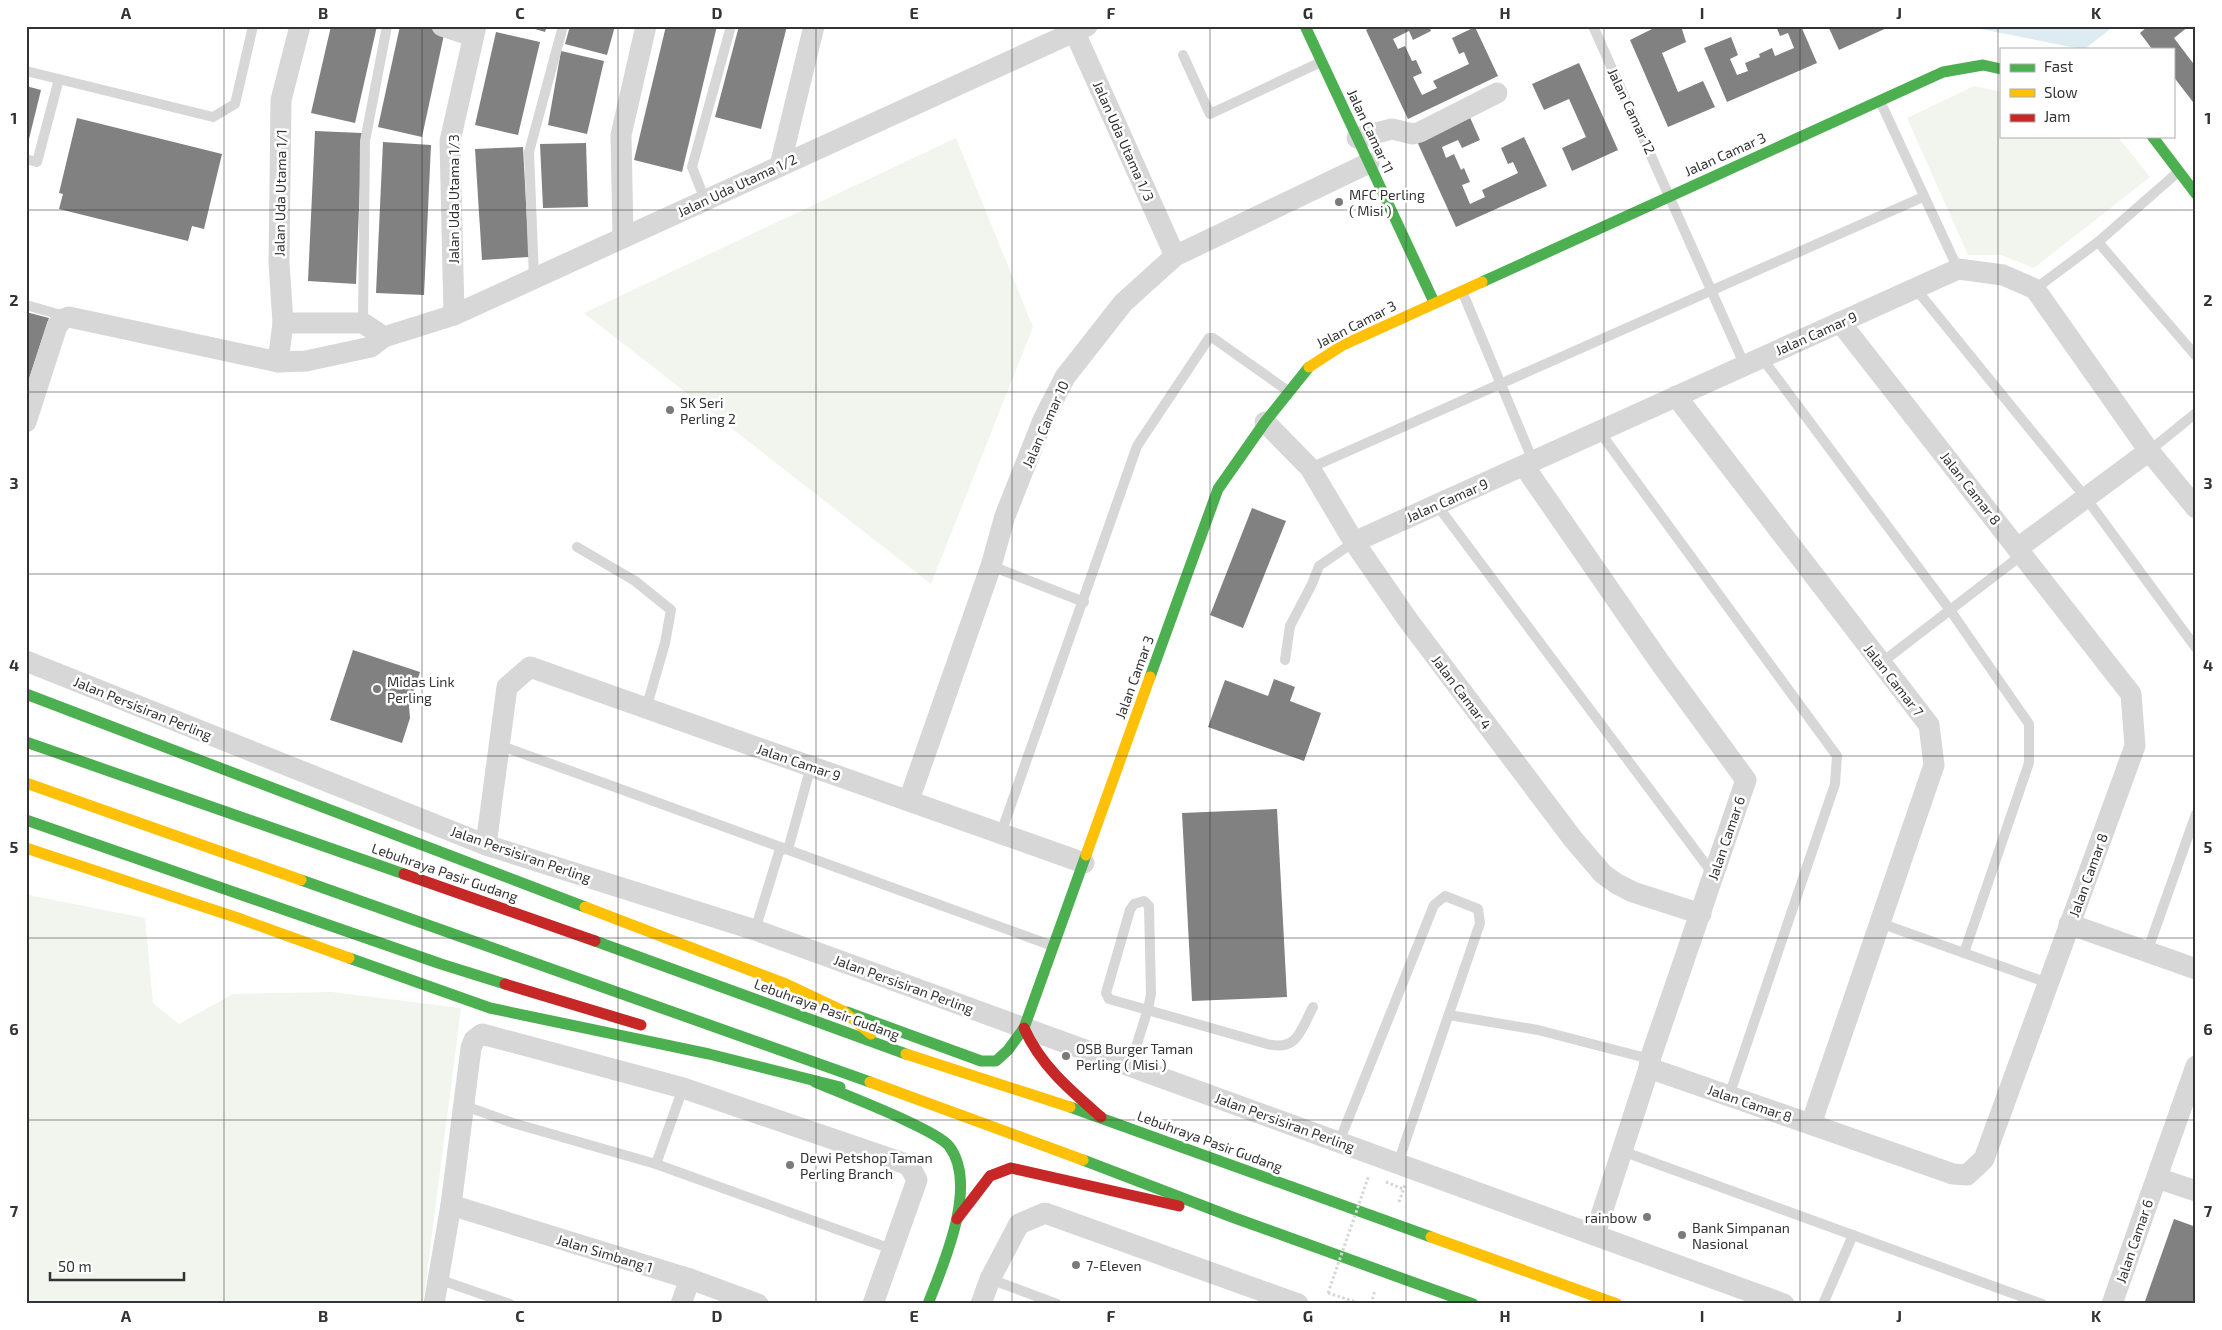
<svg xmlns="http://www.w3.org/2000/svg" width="2222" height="1330" font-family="'Exo 2',sans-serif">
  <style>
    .green { fill: #f1f5ed }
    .water { fill: #ddebf3 }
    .building { fill: #818181 }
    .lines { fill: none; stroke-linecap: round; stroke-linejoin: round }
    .path { stroke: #d6d6d6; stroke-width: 3; stroke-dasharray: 2.5 2.5; stroke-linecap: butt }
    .lane { stroke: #d7d7d7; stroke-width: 10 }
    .street { stroke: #d7d7d7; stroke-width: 21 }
    .fast { stroke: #4caf50; stroke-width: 11 }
    .slow { stroke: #ffc107; stroke-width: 11 }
    .jam { stroke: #c62828; stroke-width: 11 }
    .path-bridge { stroke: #d6d6d6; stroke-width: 3; stroke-dasharray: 2.5 2.5; stroke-linecap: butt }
    .grid { fill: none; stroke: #333; stroke-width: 1; stroke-opacity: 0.55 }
    .poi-dot { fill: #7a7a7a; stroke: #fff; stroke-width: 2 }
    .labels { text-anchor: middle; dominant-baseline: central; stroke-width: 5; stroke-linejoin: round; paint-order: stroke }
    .street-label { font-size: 14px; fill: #333; stroke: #fff }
    .poi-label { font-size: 14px; fill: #333; stroke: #fff; text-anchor: start }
    .neatline { fill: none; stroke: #333; stroke-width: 2 }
    .grid-label { font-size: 16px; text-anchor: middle; font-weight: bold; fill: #333 }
  </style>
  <rect width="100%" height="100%" fill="#fff"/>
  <!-- green -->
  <g class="green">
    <path d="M 1974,86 L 2001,92 L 2001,136 L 2117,136 L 2150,177 L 2034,268 L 2001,255 L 1968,255 L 1907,118 Z"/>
    <path d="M 956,138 L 1033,327 L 931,584 L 584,313 Z"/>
    <path d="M 26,893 L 33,896 L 145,918 L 153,1003 L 179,1024 L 233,994 L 332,992 L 461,1008 L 423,1304 L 26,1304 Z"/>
  </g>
  <!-- water -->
  <path class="water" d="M 1981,26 L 2114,26 L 2085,49 L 2081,49 L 1981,29 Z"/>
  <!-- building -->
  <g class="building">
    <path d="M 331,26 L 377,26 L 355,123 L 311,113 Z"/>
    <path d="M 400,26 L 429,26 L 445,30 L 422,137 L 378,127 Z"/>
    <path d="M 525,26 L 547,26 L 545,32 Z"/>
    <path d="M 570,26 L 615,26 L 607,55 L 565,44 Z"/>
    <path d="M 666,26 L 717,26 L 682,172 L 634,160 Z"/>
    <path d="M 739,26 L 787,26 L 761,129 L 715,117 Z"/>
    <path d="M 1373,26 L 1429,26 L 1431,31 L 1413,40 L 1409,31 L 1393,39 L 1398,49 L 1405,46 L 1412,61 L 1416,60 L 1422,73 L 1413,77 L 1422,95 L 1437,88 L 1433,81 L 1469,64 L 1464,52 L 1459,54 L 1452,38 L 1475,27 L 1498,76 L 1408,119 L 1366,30 Z"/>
    <path d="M 1658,26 L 1681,26 L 1686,42 L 1662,53 L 1678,92 L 1703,81 L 1715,107 L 1668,127 L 1630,40 Z"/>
    <path d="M 1776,26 L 1801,26 L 1817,63 L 1727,102 L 1704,48 L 1731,37 L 1738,55 L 1730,59 L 1737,75 L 1748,71 L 1745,63 L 1760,57 L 1759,54 L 1772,48 L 1775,56 L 1794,48 L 1788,33 L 1780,36 Z"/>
    <path d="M 1828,26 L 1853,27 L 1891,26 L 1839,50 Z"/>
    <path d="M 2148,26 L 2189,26 L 2174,38 L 2196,67 L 2196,106 L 2173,76 L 2173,49 L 2152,49 L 2140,33 Z"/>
    <path d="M 496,32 L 540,42 L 518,135 L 475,125 Z"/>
    <path d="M 561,51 L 604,61 L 587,134 L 548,125 Z"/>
    <path d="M 1579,63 L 1618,150 L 1572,171 L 1562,148 L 1586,137 L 1569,99 L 1544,110 L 1532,84 Z"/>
    <path d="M 26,86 L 41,90 L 29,139 L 26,138 Z"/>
    <path d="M 1468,113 L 1480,140 L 1462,148 L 1458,140 L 1442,147 L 1446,158 L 1454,154 L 1461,170 L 1464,168 L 1470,182 L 1462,185 L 1470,204 L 1485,197 L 1482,190 L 1518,173 L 1513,162 L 1508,164 L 1501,148 L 1524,137 L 1547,186 L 1456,227 L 1415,137 Z"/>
    <path d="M 77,118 L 222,154 L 204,229 L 192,226 L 188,241 L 59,209 L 63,194 L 59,193 Z"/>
    <path d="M 315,131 L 362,133 L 356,284 L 308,281 Z"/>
    <path d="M 383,142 L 431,145 L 424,295 L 376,293 Z"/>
    <path d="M 586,143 L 588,207 L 543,208 L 540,144 Z"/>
    <path d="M 523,147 L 529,257 L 482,260 L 475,149 Z"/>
    <path d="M 26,312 L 49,318 L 27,385 L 26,385 Z"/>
    <path d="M 1252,508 L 1286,521 L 1243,628 L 1210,615 Z"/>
    <path d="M 353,650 L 420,672 L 409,706 L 410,718 L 402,743 L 330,720 Z"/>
    <path d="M 1274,679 L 1295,687 L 1290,701 L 1321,713 L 1304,761 L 1208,727 L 1225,680 L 1268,696 Z"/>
    <path d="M 1277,809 L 1287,997 L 1192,1001 L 1182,813 Z"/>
    <path d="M 2174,1219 L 2196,1227 L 2196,1304 L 2144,1304 Z"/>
  </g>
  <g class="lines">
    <!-- path -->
    <g class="path">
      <path d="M 1386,1182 L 1403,1189"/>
      <path d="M 1399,1202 L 1405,1185"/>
      <path d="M 1328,1293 L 1362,1304"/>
      <path d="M 1371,1304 L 1375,1290"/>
    </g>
    <!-- lane -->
    <g class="lane">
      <path d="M 1593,26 L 1745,366"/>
      <path d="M 1183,55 L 1210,114 L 1321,62"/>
      <path d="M 26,71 L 213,117 L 235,104 L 253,26"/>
      <path d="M 1880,101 L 1958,269"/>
      <path d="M 26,159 L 37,162 L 59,79"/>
      <path d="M 705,200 L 692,167 L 731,26"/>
      <path d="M 2098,242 L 2196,356"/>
      <path d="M 534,278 L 529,152 L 563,26"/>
      <path d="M 1915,288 L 2086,498 L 2196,648"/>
      <path d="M 2035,289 L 2098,242 L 2177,173"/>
      <path d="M 1462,291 L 1533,461"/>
      <path d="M 26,305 L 68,317"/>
      <path d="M 363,323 L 365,141 L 387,26"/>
      <path d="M 1762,358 L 1950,610 L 2029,724 L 2029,763 L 1964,953"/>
      <path d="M 1599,431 L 1837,756 L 1835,784 L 1729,1096"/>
      <path d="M 2149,451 L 2196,413"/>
      <path d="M 1310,468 L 1923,197"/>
      <path d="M 1437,505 L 1713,874"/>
      <path d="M 577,547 L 635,581 L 671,610 L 665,643 L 646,709"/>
      <path d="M 991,566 L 1084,602"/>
      <path d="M 1285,660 L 1290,626 L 1312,584 L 1319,566 L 1354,542"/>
      <path d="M 1881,663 L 2023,554"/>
      <path d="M 499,745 L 1053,946"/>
      <path d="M 1001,833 L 1137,446 L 1209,338 L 1213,338 L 1288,391"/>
      <path d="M 1880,923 L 2048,983"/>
      <path d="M 755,930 L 779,852 L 789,846 L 811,766"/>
      <path d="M 2147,952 L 2196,814"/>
      <path d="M 1449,1015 L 1538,1030 L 1650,1059"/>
      <path d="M 1130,1066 L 1148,1009 L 1151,994 L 1149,906 L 1144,901 L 1134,904 L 1130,910 L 1106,993 L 1109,999 L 1267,1044 C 1298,1052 1301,1029 1313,1007"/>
      <path d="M 465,1106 L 513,1123 L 656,1164 L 894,1250"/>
      <path d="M 1339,1142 L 1434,905 L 1445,896 L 1478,909 L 1480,923 L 1398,1163"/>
      <path d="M 1622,1151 L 2042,1304"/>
      <path d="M 656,1164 L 683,1088"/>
      <path d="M 438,1279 L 510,1304"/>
      <path d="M 990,1279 L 1057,1304"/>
      <path d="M 1823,1304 L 1853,1235"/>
    </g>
    <!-- street -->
    <g class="street">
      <path d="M 442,26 L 473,36"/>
      <path d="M 1072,26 L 1175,256"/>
      <path d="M 1357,138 L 1392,129 L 1413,134 L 1420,132 L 1497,93"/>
      <path d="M 780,166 L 814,26"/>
      <path d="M 623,237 L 621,135 L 646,26"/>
      <path d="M 454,315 L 450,141 L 476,26"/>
      <path d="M 283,323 L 363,323 L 384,337"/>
      <path d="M 278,362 L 283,323 L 279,263 L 281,100 L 300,26"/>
      <path d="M 1676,396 L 1929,725 L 1934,765 L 1811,1124"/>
      <path d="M 26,422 L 57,326 L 63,319 L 69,317 L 278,362 L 306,361 L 371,347 L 384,337 L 454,315 L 1087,26"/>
      <path d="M 1265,422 L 1310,468 L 1354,542 L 1408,620 L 1573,839 L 1603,874 L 1617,884 L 1633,892 L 1701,914"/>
      <path d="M 1524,466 L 1661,664 L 1746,780 L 1650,1059 L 1649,1068 L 1595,1234"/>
      <path d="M 1354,542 L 1958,269 L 2003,275 L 2035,289 L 2149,451 L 2196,508"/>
      <path d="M 2018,548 L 2149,451"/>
      <path d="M 26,661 L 486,845 L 755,930 L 1784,1304"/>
      <path d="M 909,800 L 991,566 L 1005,516 L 1043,420 L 1065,377 L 1123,303 L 1175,256 L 1369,163"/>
      <path d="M 486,845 L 507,687 L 530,667 L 1084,863"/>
      <path d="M 2069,924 L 2196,969"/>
      <path d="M 1649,1068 L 1953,1174 L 1967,1175 L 1984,1159 L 2135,746 L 2131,694 L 1840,322"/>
      <path d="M 2157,1178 L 2196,1191"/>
      <path d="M 451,1205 L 690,1279 L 758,1304"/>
      <path d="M 434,1304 L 451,1205 L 471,1048 L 474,1040 L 482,1034 L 683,1088 L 909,1165 L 917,1180 L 873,1304"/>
      <path d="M 681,1304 L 690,1279"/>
      <path d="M 981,1304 L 990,1279 L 1019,1224 L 1045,1213 L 1298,1304"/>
      <path d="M 2112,1304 L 2196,1066"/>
    </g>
    <!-- fast -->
    <g class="fast">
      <path d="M 1305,26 L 1434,302"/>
      <path d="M 2152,136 L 2196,194"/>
      <path d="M 1482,282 L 1943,72 L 1983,65 L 2001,69"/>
      <path d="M 1150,677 L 1218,489 L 1265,422 L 1309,367"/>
      <path d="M 26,694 L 585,907"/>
      <path d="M 26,742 L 404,874"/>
      <path d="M 26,820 L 441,964 L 505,984"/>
      <path d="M 301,880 L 870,1082"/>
      <path d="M 595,941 L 906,1054"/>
      <path d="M 349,958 L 490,1008 L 709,1054 L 840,1087"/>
      <path d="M 847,1012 L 981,1061 L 996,1061 L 1008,1050 L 1024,1028 L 1086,855"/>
      <path d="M 815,1082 C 840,1093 936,1129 949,1146 C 979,1185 943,1265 928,1304"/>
      <path d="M 1070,1107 L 1431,1237"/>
      <path d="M 1083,1160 L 1232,1217 L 1473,1304"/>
    </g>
    <!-- slow -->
    <g class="slow">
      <path d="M 1309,367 L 1343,345 L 1482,282"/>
      <path d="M 26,783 L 301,880"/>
      <path d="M 26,848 L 238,918 L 349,958"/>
      <path d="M 1086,855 L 1150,677"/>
      <path d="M 585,907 L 786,984 L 843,1011 L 871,1034"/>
      <path d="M 906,1054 L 1070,1107"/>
      <path d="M 870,1082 L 1083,1160"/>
      <path d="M 1431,1237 L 1617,1304"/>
    </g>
    <!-- jam -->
    <g class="jam">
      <path d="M 404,874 L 595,941"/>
      <path d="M 505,984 L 641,1025"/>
      <path d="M 1024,1028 C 1041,1066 1070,1090 1101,1117"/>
      <path d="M 957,1219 L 990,1176 L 1011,1168 L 1179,1206"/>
    </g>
    <!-- path-bridge -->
    <path class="path-bridge" d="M 1328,1293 L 1369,1175"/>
  </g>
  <!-- grid -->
  <path class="grid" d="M 224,26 L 224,1304M 422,26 L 422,1304M 618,26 L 618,1304M 816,26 L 816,1304M 1012,26 L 1012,1304M 1210,26 L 1210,1304M 1406,26 L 1406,1304M 1604,26 L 1604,1304M 1800,26 L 1800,1304M 1998,26 L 1998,1304M 26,210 L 2196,210M 26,392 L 2196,392M 26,574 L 2196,574M 26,756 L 2196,756M 26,938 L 2196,938M 26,1120 L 2196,1120"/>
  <!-- markers -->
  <g class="poi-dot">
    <circle cx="1339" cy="202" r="5"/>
    <circle cx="670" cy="410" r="5"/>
    <circle cx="377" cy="689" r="5"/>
    <circle cx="1066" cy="1056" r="5"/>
    <circle cx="790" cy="1165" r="5"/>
    <circle cx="1647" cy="1217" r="5"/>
    <circle cx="1682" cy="1235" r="5"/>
    <circle cx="1076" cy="1265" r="5"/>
  </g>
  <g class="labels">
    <!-- street labels -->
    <g class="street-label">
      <text transform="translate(1632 111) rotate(65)">Jalan Camar 12</text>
      <text transform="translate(1371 131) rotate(65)">Jalan Camar 11</text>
      <text transform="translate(1124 141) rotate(66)">Jalan Uda Utama 1/3</text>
      <text transform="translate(1725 154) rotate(-24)">Jalan Camar 3</text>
      <text transform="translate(737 185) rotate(-25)">Jalan Uda Utama 1/2</text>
      <text transform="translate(280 193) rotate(-89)">Jalan Uda Utama 1/1</text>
      <text transform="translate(453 199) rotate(-90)">Jalan Uda Utama 1/3</text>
      <text transform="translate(1356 324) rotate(-27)">Jalan Camar 3</text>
      <text transform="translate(1816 333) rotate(-24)">Jalan Camar 9</text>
      <text transform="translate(1045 424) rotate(-66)">Jalan Camar 10</text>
      <text transform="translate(1971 488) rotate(52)">Jalan Camar 8</text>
      <text transform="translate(1447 500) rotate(-24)">Jalan Camar 9</text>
      <text transform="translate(1134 677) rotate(-70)">Jalan Camar 3</text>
      <text transform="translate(1894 680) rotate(52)">Jalan Camar 7</text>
      <text transform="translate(1462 692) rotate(53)">Jalan Camar 4</text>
      <text transform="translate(143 708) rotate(22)">Jalan Persisiran Perling</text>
      <text transform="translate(799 762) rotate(19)">Jalan Camar 9</text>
      <text transform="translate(1726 838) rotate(-71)">Jalan Camar 6</text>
      <text transform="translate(521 854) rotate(19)">Jalan Persisiran Perling</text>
      <text transform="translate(445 872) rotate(19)">Lebuhraya Pasir Gudang</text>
      <text transform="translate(2088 875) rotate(-70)">Jalan Camar 8</text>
      <text transform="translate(904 984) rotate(20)">Jalan Persisiran Perling</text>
      <text transform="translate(827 1009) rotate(20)">Lebuhraya Pasir Gudang</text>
      <text transform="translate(1750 1103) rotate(19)">Jalan Camar 8</text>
      <text transform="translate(1285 1122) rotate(20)">Jalan Persisiran Perling</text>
      <text transform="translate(1210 1141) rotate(20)">Lebuhraya Pasir Gudang</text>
      <text transform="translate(2134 1241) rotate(-71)">Jalan Camar 6</text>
      <text transform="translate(605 1253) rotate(17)">Jalan Simbang 1</text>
    </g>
    <!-- poi labels -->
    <g class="poi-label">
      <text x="1349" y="194">MFC Perling<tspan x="1349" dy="16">( Misi )</tspan></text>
      <text x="680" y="402">SK Seri<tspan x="680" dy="16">Perling 2</tspan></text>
      <text x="387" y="681">Midas Link<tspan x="387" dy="16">Perling</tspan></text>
      <text x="1076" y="1048">OSB Burger Taman<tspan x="1076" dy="16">Perling ( Misi )</tspan></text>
      <text x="800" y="1157">Dewi Petshop Taman<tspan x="800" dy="16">Perling Branch</tspan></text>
      <text x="1637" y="1217" text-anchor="end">rainbow</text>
      <text x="1692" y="1227">Bank Simpanan<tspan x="1692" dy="16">Nasional</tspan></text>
      <text x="1086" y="1265">7-Eleven</text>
    </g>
  </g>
  <!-- border -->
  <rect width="2222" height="1330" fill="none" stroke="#ffffff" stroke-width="55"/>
  <!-- legend -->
  <rect x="2000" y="48" width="175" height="90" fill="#ffffff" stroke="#adadad"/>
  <rect x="2010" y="64" width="25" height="8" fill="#4caf50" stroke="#adadad"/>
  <text x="2044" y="72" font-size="15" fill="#333333">Fast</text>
  <rect x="2010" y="89" width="25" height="8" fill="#ffc107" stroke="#adadad"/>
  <text x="2044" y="98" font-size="15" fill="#333333">Slow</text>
  <rect x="2010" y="114" width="25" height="8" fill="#c62828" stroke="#adadad"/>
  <text x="2044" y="122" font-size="15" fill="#333333">Jam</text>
  <!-- scale -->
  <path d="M50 1272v8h134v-8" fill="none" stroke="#333333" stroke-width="2.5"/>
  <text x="58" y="1272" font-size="15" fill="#333333" stroke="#ffffff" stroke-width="4" paint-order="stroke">50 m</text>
  <rect x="28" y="28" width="2166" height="1274" class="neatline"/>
  <g class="grid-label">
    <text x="126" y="19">A</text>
    <text x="323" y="19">B</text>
    <text x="520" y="19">C</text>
    <text x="717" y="19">D</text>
    <text x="914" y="19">E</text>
    <text x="1111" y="19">F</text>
    <text x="1308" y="19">G</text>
    <text x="1505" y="19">H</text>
    <text x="1702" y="19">I</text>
    <text x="1899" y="19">J</text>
    <text x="2096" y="19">K</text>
    <text x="14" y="124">1</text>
    <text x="2208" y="124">1</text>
    <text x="14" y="306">2</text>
    <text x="2208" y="306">2</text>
    <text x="14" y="489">3</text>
    <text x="2208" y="489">3</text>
    <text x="14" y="671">4</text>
    <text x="2208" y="671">4</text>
    <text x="14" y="853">5</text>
    <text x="2208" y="853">5</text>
    <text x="14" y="1035">6</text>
    <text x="2208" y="1035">6</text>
    <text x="14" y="1217">7</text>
    <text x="2208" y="1217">7</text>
    <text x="126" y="1322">A</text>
    <text x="323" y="1322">B</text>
    <text x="520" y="1322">C</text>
    <text x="717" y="1322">D</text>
    <text x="914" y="1322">E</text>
    <text x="1111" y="1322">F</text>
    <text x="1308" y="1322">G</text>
    <text x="1505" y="1322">H</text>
    <text x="1702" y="1322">I</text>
    <text x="1899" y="1322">J</text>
    <text x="2096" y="1322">K</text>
  </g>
</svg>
